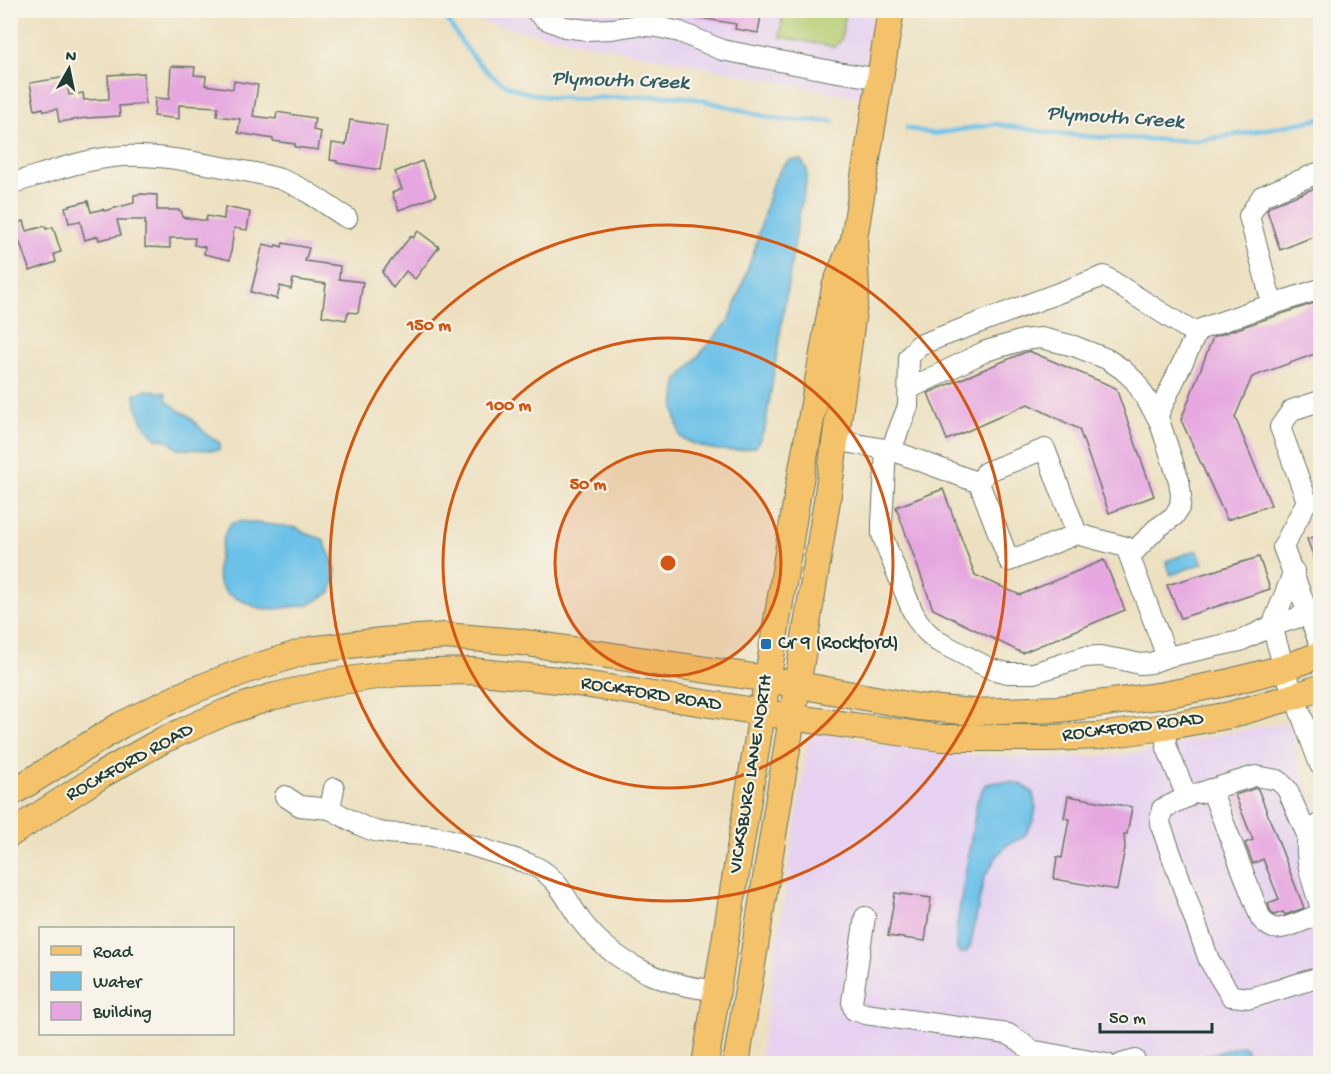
<svg xmlns="http://www.w3.org/2000/svg" width="1331" height="1074" font-family="'Gochi Hand',sans-serif">
  <style>
    .built { fill: #e6d2f0 }
    .green { fill: #b5cd72; stroke: #6a8553; stroke-width: 1.5 }
    .water { fill: #6cc1e8; stroke: #467f8e; stroke-width: 1.5 }
    .lines { fill: none; stroke-linecap: round; stroke-linejoin: round }
    .stream { stroke: #6cc1e8; stroke-width: 4.5 }
    .building { fill: #e6a7e0 }
    .minor-casing { stroke: #677665; stroke-width: 22 }
    .major-casing { stroke: #677665; stroke-width: 28 }
    .minor { stroke: #fff; stroke-width: 20 }
    .major { stroke: #f4c26a; stroke-width: 26 }
    .ring { fill: none; stroke: #d45610; stroke-width: 3 }
    .poi-dot { fill: #1f6fb2; stroke: #f7f3e8; stroke-width: 2 }
    .labels { text-anchor: middle; dominant-baseline: central; stroke-width: 4.5; stroke-linejoin: round; paint-order: stroke }
    .poi-label { font-size: 20px; fill: #1f3d34; stroke: #f7f3e8; text-anchor: start }
    .street-label { font-size: 20px; fill: #1f3d34; stroke: #f7f3e8 }
    .water-label { font-size: 21px; font-style: italic; fill: #325e61; stroke: #f7f3e8 }
    .centre { fill: #d45610; stroke: #f7f3e8; stroke-width: 3 }
    .ring-label { font-size: 18px; text-anchor: middle; font-weight: bold; fill: #d45610; stroke: #f7f3e8; stroke-width: 4.5; stroke-linejoin: round; paint-order: stroke }
  </style>
  <rect width="100%" height="100%" fill="#f7f3e8"/>
  <filter id="ink" filterUnits="userSpaceOnUse"><feTurbulence type="fractalNoise" baseFrequency=".0167" numOctaves="2"/><feDisplacementMap in="SourceGraphic" scale="12" xChannelSelector="R" yChannelSelector="G"/><feConvolveMatrix kernelMatrix="1 2 1 2 8 2 1 2 1" color-interpolation-filters="sRGB"/></filter>
  <filter id="wash" filterUnits="userSpaceOnUse"><feTurbulence type="fractalNoise" baseFrequency=".008" numOctaves="4" result="noise"/><feDisplacementMap in="SourceGraphic" scale="24" xChannelSelector="R" yChannelSelector="G"/><feGaussianBlur stdDeviation="1.35" result="paint"/><feColorMatrix in="noise" values="0 0 0 0 0 0 0 0 0 0 0 0 0 0 0 0 0 1.4 0 .05"/><feComposite in="paint" operator="in"/></filter>
  <g filter="url(#wash)">
    <rect width="100%" height="100%" fill="#ece0c0"/>
    <!-- built -->
    <g class="built">
      <path d="M 475,10 L 873,11 L 861,98 L 474,21 Z"/>
      <path d="M 1290,722 L 1298,762 L 1320,823 L 1320,1063 L 759,1064 L 810,730 L 913,749 L 971,755 L 1028,757 L 1092,757 L 1145,752 L 1202,738 Z"/>
    </g>
    <!-- green -->
    <path class="green" d="M 783,11 L 846,11 L 841,40 L 835,47 L 780,37 Z"/>
    <!-- water -->
    <g class="water">
      <path d="M 790,160 L 801,160 L 807,169 L 806,184 L 799,215 L 765,428 L 756,447 C 728,454 705,451 680,437 L 674,409 L 677,381 L 730,319 L 755,248 L 772,184 L 782,167 Z"/>
      <path d="M 146,390 L 166,393 L 166,400 L 181,412 L 188,415 L 208,436 L 220,443 L 219,450 L 178,449 L 167,440 L 157,439 L 145,426 L 136,407 L 135,394 Z"/>
      <path d="M 240,521 L 298,528 L 304,533 L 323,539 C 327,551 337,564 336,577 C 335,582 332,587 331,592 L 309,605 L 274,609 L 258,608 L 227,594 L 219,583 L 217,569 L 222,544 L 226,531 L 231,524 Z"/>
      <path d="M 1197,550 L 1203,563 L 1171,575 L 1166,561 Z"/>
      <path d="M 995,782 L 1011,782 L 1023,785 L 1033,793 L 1036,808 L 1033,821 L 1024,837 L 1008,844 L 997,856 L 984,878 L 970,947 L 966,952 L 961,953 L 957,950 L 956,930 L 977,802 L 981,792 L 985,785 Z"/>
      <path d="M 1240,1046 L 1245,1047 C 1254,1070 1199,1064 1186,1063 L 1191,1060 Z"/>
    </g>
    <g class="lines">
      <!-- stream -->
      <g class="stream">
        <path d="M 442,10 C 456,36 472,60 495,78 C 541,113 629,91 684,97 C 714,101 743,112 773,118 C 792,122 813,120 833,121"/>
        <path d="M 907,128 L 934,134 L 996,124 L 1051,133 L 1095,137 L 1195,141 L 1246,133 L 1320,119"/>
      </g>
    </g>
    <g id="blocks">
      <!-- building -->
      <g class="building">
        <path d="M 695,10 L 762,10 L 758,33 L 735,29 L 736,24 L 694,17 Z"/>
        <path d="M 171,66 L 195,67 L 194,75 L 206,76 L 205,85 L 233,89 L 234,81 L 258,85 L 253,116 L 276,119 L 277,112 L 315,118 L 313,130 L 321,132 L 318,150 L 295,147 L 295,144 L 273,141 L 273,139 L 238,133 L 240,119 L 217,116 L 218,107 L 179,105 L 179,119 L 154,116 L 155,98 L 169,99 Z"/>
        <path d="M 144,73 L 145,104 L 119,106 L 120,116 L 87,118 L 59,122 L 57,109 L 44,111 L 43,108 L 35,110 L 30,83 L 66,77 L 69,95 L 83,93 L 84,100 L 109,99 L 108,75 Z"/>
        <path d="M 350,120 L 387,126 L 380,170 L 337,163 L 337,161 L 330,160 L 332,143 L 346,145 Z"/>
        <path d="M 422,161 L 436,196 L 399,210 L 392,193 L 402,189 L 395,172 Z"/>
        <path d="M 1320,186 L 1320,234 L 1280,250 L 1267,210 L 1270,206 Z"/>
        <path d="M 141,194 L 157,195 L 157,210 L 179,210 L 182,212 L 182,217 L 206,221 L 207,216 L 224,219 L 225,207 L 250,212 L 247,230 L 234,228 L 230,260 L 204,254 L 205,247 L 194,245 L 195,238 L 170,238 L 170,248 L 145,247 L 145,220 L 117,220 L 121,235 L 99,240 L 98,236 L 85,240 L 80,221 L 69,223 L 65,207 L 88,201 L 91,212 L 103,209 L 104,211 L 134,203 L 134,195 Z"/>
        <path d="M 24,221 L 27,231 L 45,226 L 46,229 L 53,227 L 61,252 L 54,254 L 56,262 L 30,271 L 19,240 L 10,243 L 10,225 Z"/>
        <path d="M 418,231 L 439,247 L 415,279 L 406,271 L 393,288 L 382,272 L 411,236 L 413,238 Z"/>
        <path d="M 283,243 L 309,248 L 305,261 L 340,266 L 339,279 L 363,282 L 358,313 L 348,312 L 346,320 L 322,316 L 326,284 L 293,279 L 291,289 L 280,286 L 277,299 L 251,292 L 263,244 L 275,247 L 276,245 L 282,247 Z"/>
        <path d="M 1320,301 L 1320,352 L 1252,377 L 1235,417 L 1271,505 L 1227,520 L 1181,420 L 1213,337 Z"/>
        <path d="M 1029,351 L 1116,388 L 1154,496 L 1109,513 L 1079,429 L 1028,404 L 947,440 L 928,393 L 1023,353 Z"/>
        <path d="M 943,489 L 975,575 L 1020,595 L 1104,560 L 1125,610 L 1022,653 L 933,609 L 896,507 Z"/>
        <path d="M 1320,535 L 1320,572 L 1319,572 L 1307,539 Z"/>
        <path d="M 1259,557 L 1270,589 L 1181,618 L 1167,585 Z"/>
        <path d="M 1256,788 L 1258,789 L 1304,908 L 1285,915 L 1283,912 L 1274,915 L 1271,912 L 1268,903 L 1279,899 L 1263,859 L 1253,864 L 1245,843 L 1253,840 L 1235,795 Z"/>
        <path d="M 1068,796 L 1132,807 L 1127,834 L 1124,834 L 1125,848 L 1117,890 L 1054,879 L 1057,857 L 1062,858 L 1069,819 L 1064,818 Z"/>
        <path d="M 895,893 L 931,898 L 925,941 L 888,936 Z"/>
      </g>
    </g>
  </g>
  <g filter="url(#ink)">
    <use href="#blocks" fill-opacity="0" stroke="#677665" stroke-width="1.5"/>
    <g class="lines">
      <defs>
        <g id="minor">
          <path d="M 535,10 L 545,19 L 565,27 L 587,30 L 612,29 L 637,25 L 658,27 L 680,32 L 722,50 L 831,71 L 881,79"/>
          <path d="M 10,184 C 44,174 78,161 112,157 C 147,153 183,160 217,166 C 238,170 260,173 280,179 C 305,188 325,204 347,218"/>
          <path d="M 1272,304 L 1249,216 L 1262,196 L 1320,172"/>
          <path d="M 909,389 L 986,351 L 1023,340 L 1041,338 L 1074,346 L 1107,359 L 1122,369 L 1135,381 L 1159,420 L 1179,481 L 1181,495 L 1180,506 L 1174,516 L 1156,529 L 1130,556"/>
          <path d="M 1320,401 L 1292,410 L 1280,427 L 1307,501 L 1283,547 L 1320,645"/>
          <path d="M 1157,417 L 1198,330"/>
          <path d="M 836,440 L 856,444 L 891,450 L 908,406 L 909,357 L 919,345 L 1104,276 L 1191,331 L 1198,330 L 1255,310 L 1320,289"/>
          <path d="M 886,449 L 882,523 L 882,534 L 888,551 L 912,610 L 918,621 L 926,631 L 937,641 L 991,669 L 1008,673 L 1034,673 L 1084,657 L 1100,656 L 1123,660 L 1140,664 L 1151,663 L 1167,657"/>
          <path d="M 891,450 L 979,483 L 1009,561 L 1077,534 L 1126,547 L 1167,657 L 1240,641 L 1272,626 L 1309,614"/>
          <path d="M 979,483 L 986,472 L 1045,449 L 1077,534"/>
          <path d="M 1294,571 L 1272,626 L 1284,668 L 1320,765"/>
          <path d="M 1164,727 L 1167,748 L 1187,797 L 1162,809 L 1160,823 L 1209,960 L 1231,996 L 1251,998 L 1320,977"/>
          <path d="M 334,788 L 330,809 C 346,817 363,829 380,832 C 395,835 411,833 426,835 C 449,838 470,845 492,852 C 507,857 522,860 536,867 C 559,878 568,903 582,922 C 615,964 665,987 717,990"/>
          <path d="M 1211,789 L 1261,919 C 1265,923 1268,926 1273,928 C 1284,931 1309,918 1320,914"/>
          <path d="M 1199,793 L 1255,776 L 1278,780 L 1287,789 L 1308,837"/>
          <path d="M 285,796 L 300,806 L 330,809"/>
          <path d="M 1320,823 C 1315,827 1310,831 1308,837 C 1303,856 1314,888 1320,905"/>
          <path d="M 865,917 L 852,1002 L 854,1010 L 865,1014 L 1008,1034 L 1021,1042 L 1030,1050 L 1107,1064"/>
          <path d="M 1121,1064 L 1135,1060 L 1136,1064"/>
        </g>
        <g id="major">
          <path d="M 10,794 L 121,725 L 189,692 L 250,669 L 310,650 L 381,641 L 445,636 L 520,642 L 767,679 L 918,707 L 973,712 L 1059,709 L 1158,696 L 1226,683 L 1284,668 L 1320,655"/>
          <path d="M 10,834 L 103,774 L 163,740 L 226,712 L 271,697 L 334,682 L 399,673 L 472,671 L 558,680 L 811,720 L 941,738 L 1050,738 L 1098,736 L 1164,727 L 1230,715 L 1295,696 L 1320,688"/>
          <path d="M 705,1064 L 797,497 L 835,287 L 851,247"/>
          <path d="M 736,1064 L 827,501 L 856,290 L 854,239 L 891,10"/>
        </g>
      </defs>
      <!-- minor casing -->
      <use href="#minor" class="minor-casing"/>
      <!-- major casing -->
      <use href="#major" class="major-casing"/>
      <!-- minor -->
      <use href="#minor" class="minor"/>
      <!-- major -->
      <use href="#major" class="major"/>
    </g>
  </g>
  <!-- distance rings -->
  <circle cx="668" cy="563" r="113" fill="#d45610" fill-opacity=".12"/>
  <g class="ring">
    <circle cx="668" cy="563" r="113"/>
    <circle cx="668" cy="563" r="225"/>
    <circle cx="668" cy="563" r="338"/>
  </g>
  <!-- markers -->
  <rect class="poi-dot" x="760" y="638" width="12" height="12" rx="3"/>
  <g class="labels">
    <!-- poi labels -->
    <g class="poi-label">
      <text x="778" y="644">Cr 9 (Rockford)</text>
    </g>
    <!-- street labels -->
    <g class="street-label">
      <text transform="translate(651 695) rotate(9)">ROCKFORD ROAD</text>
      <text transform="translate(1133 728) rotate(-7)">ROCKFORD ROAD</text>
      <text transform="translate(130 763) rotate(-29)">ROCKFORD ROAD</text>
      <text transform="translate(752 774) rotate(-81)">VICKSBURG LANE NORTH</text>
    </g>
    <!-- water labels -->
    <g class="water-label">
      <text transform="translate(620 82) rotate(2)">Plymouth Creek</text>
      <text transform="translate(1115 119) rotate(4)">Plymouth Creek</text>
    </g>
  </g>
  <circle cx="668" cy="563" r="9" class="centre"/>
  <g class="ring-label">
    <text x="429" y="330">150 m</text>
    <text x="509" y="410">100 m</text>
    <text x="588" y="489">50 m</text>
  </g>
  <!-- margin -->
  <rect width="1331" height="1074" fill="none" stroke="#f7f3e8" stroke-width="36"/>
  <!-- legend -->
  <rect x="39" y="927" width="195" height="108" fill="#f7f3e8" stroke="#a1aaa0" stroke-width="1.5"/>
  <rect x="51" y="946" width="30" height="9" fill="#f4c26a" stroke="#a1aaa0" stroke-width="1.5"/>
  <text x="93" y="957" font-size="18" fill="#1f3d34">Road</text>
  <rect x="51" y="972" width="30" height="18" fill="#6cc1e8" stroke="#a1aaa0" stroke-width="1.5"/>
  <text x="93" y="987" font-size="18" fill="#1f3d34">Water</text>
  <rect x="51" y="1002" width="30" height="18" fill="#e6a7e0" stroke="#a1aaa0" stroke-width="1.5"/>
  <text x="93" y="1017" font-size="18" fill="#1f3d34">Building</text>
  <!-- north arrow -->
  <g transform="translate(69 69) rotate(9)" stroke="#f7f3e8" stroke-width="4.5" paint-order="stroke">
  <path d="M0-4.5L10 22L0 15L-10 22Z" fill="#1f3d34"/>
  <text y="-9" font-size="16" font-weight="bold" text-anchor="middle" fill="#1f3d34">N</text>
  </g>
  <!-- scale -->
  <path d="M1100 1023v9h112v-9" fill="none" stroke="#1f3d34" stroke-width="3"/>
  <text x="1109" y="1023" font-size="18" fill="#1f3d34" stroke="#f7f3e8" stroke-width="4.5" paint-order="stroke">50 m</text>
</svg>
